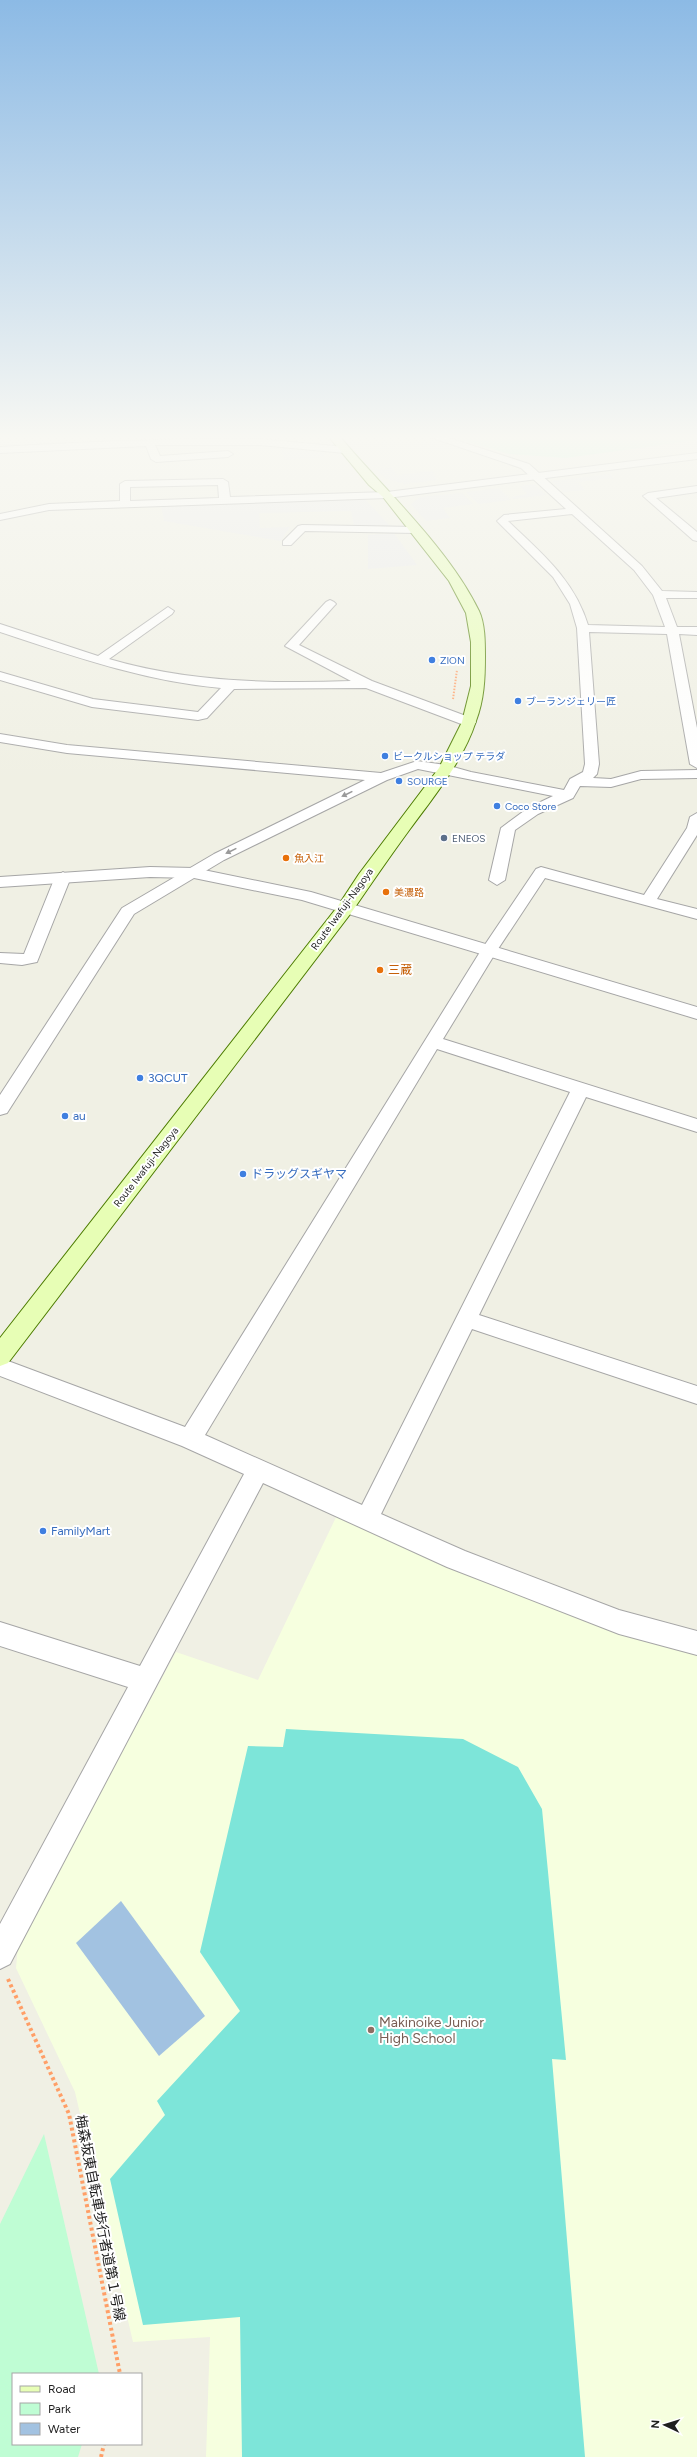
<svg xmlns="http://www.w3.org/2000/svg" width="697" height="2457" font-family="Figtree,'Noto Sans JP',sans-serif">
  <style>
    .education { fill: #f6ffdf }
    .park { fill: #bffdd4 }
    .pitch { fill: #7de5d9 }
    .parking { fill: #ebebeb }
    .water { fill: #a2c2e1 }
    .lines { fill: none; stroke-linecap: round; stroke-linejoin: round }
    .minor-casing { stroke: #a6a6a6; stroke-width: 2 }
    .tertiary-casing { stroke: #a6a6a6; stroke-width: 2 }
    .secondary-casing { stroke: #4d7c00; stroke-width: 2 }
    .path-far1 { stroke: #ff9f67; stroke-width: 2; stroke-dasharray: 1.5 1.5; stroke-linecap: butt }
    .path { stroke: #ff9f67; stroke-width: 4; stroke-dasharray: 3 3; stroke-linecap: butt }
    .minor { fill: #fff; fill-rule: evenodd }
    .tertiary { fill: #fff; fill-rule: evenodd }
    .secondary { fill: #e7feb5; fill-rule: evenodd }
    .oneway { fill: #9a9a9a }
    .shop-dot { fill: #3f7fe0; stroke: #fff; stroke-width: 1.5 }
    .service-dot { fill: #5c6f8a; stroke: #fff; stroke-width: 1.5 }
    .food-dot { fill: #e8710a; stroke: #fff; stroke-width: 1.5 }
    .education-dot { fill: #8d6e63; stroke: #fff; stroke-width: 1.5 }
    .labels { text-anchor: middle; dominant-baseline: central; stroke-width: 4; stroke-linejoin: round; paint-order: stroke }
    .far-shop-label { font-size: 10px; fill: #366cbe; stroke: #fff; text-anchor: start }
    .far-service-label { font-size: 10px; fill: #4e5e75; stroke: #fff; text-anchor: start }
    .far-food-label { font-size: 10px; fill: #c56008; stroke: #fff; text-anchor: start }
    .far-street-label { font-size: 10px; fill: #1f1f1f; stroke: #fff }
    .food-label { font-size: 12px; fill: #c56008; stroke: #fff; text-anchor: start }
    .shop-label { font-size: 12px; fill: #366cbe; stroke: #fff; text-anchor: start }
    .near-education-label { font-size: 14px; fill: #785e54; stroke: #fff; text-anchor: start }
    .near-street-label { font-size: 14px; fill: #1f1f1f; stroke: #fff }
  </style>
  <rect width="100%" height="100%" fill="#f0f0e4"/>
  <!-- education -->
  <path class="education" d="M 339,1511 L 697,1652 L 697,2457 L 206,2457 L 210,2337 L 133,2342 L 75,2092 L 16,1968 L 18,1946 L 176,1652 L 258,1680 Z"/>
  <!-- park -->
  <g class="park">
    <path d="M 451,437 L 697,437 L 697,440 L 566,458 L 509,454 Z"/>
    <path d="M 44,2134 L 99,2374 L 13,2374 L 13,2444 L 82,2444 L 78,2457 L 0,2457 L 0,2224 Z"/>
  </g>
  <!-- pitch -->
  <path class="pitch" d="M 286,1729 L 463,1739 L 518,1767 L 542,1809 L 566,2060 L 552,2059 L 585,2457 L 242,2457 L 240,2317 L 143,2325 L 110,2179 L 165,2115 L 157,2101 L 240,2011 L 200,1952 L 248,1746 L 283,1747 Z"/>
  <!-- parking -->
  <g class="parking">
    <path d="M 281,447 L 322,451 L 325,457 L 284,460 Z"/>
    <path d="M 392,468 L 398,475 L 432,471 L 437,480 L 405,484 L 387,479 L 376,469 Z"/>
    <path d="M 610,474 L 614,478 L 578,482 L 585,490 L 563,492 L 552,481 Z"/>
    <path d="M 535,484 L 546,495 L 514,499 L 511,497 L 527,494 L 520,486 Z"/>
    <path d="M 499,488 L 511,500 L 478,504 L 466,492 Z"/>
    <path d="M 462,493 L 473,504 L 443,508 L 450,518 L 426,521 L 411,504 L 420,497 Z"/>
    <path d="M 365,499 L 390,526 L 354,526 L 351,511 L 259,513 L 260,528 L 290,527 L 281,541 L 164,521 L 161,505 Z"/>
    <path d="M 394,533 L 417,565 L 368,569 L 368,535 Z"/>
  </g>
  <!-- water -->
  <path class="water" d="M 121,1901 L 205,2016 L 159,2056 L 76,1943 Z"/>
  <g class="lines">
    <defs>
      <g id="minor">
        <path d="M 430,437 L 446,437 L 529,464 L 642,566 L 662,591 L 697,592 L 697,598 L 666,598 L 677,627 L 697,627 L 697,635 L 679,634 L 697,728 L 697,768 L 690,764 L 667,634 L 589,632 L 599,764 L 597,774 L 593,778 L 611,779 L 641,771 L 697,770 L 697,778 L 641,779 L 611,787 L 580,786 L 573,798 L 538,814 L 515,830 L 505,880 L 497,885 L 489,880 L 501,828 L 528,808 L 553,796 L 418,769 L 387,780 L 224,860 L 134,914 L 7,1113 L 0,1115 L 0,1095 L 122,908 L 214,854 L 365,780 L 67,753 L 0,742 L 0,734 L 67,745 L 381,773 L 417,761 L 446,765 L 471,772 L 564,790 L 570,779 L 583,772 L 585,764 L 577,628 L 570,604 L 553,577 L 497,521 L 504,515 L 566,509 L 521,468 ZM 572,514 L 634,570 L 653,595 L 665,627 L 588,625 C 574,579 541,553 508,521 Z"/>
        <path d="M 260,439 L 345,447 L 350,450 L 345,453 L 260,445 L 155,445 L 160,456 L 228,451 L 233,454 L 228,457 L 156,462 L 151,459 L 146,446 L 0,453 L 0,447 C 87,442 173,438 260,439 Z"/>
        <path d="M 223,479 L 228,482 L 230,497 L 387,492 L 392,495 L 387,498 L 49,510 L 0,520 L 0,514 L 49,504 L 120,501 L 120,484 L 125,481 ZM 218,485 L 219,498 L 130,501 L 130,487 Z"/>
        <path d="M 697,486 L 697,492 L 656,498 L 697,532 L 697,541 L 693,540 L 643,496 L 648,493 Z"/>
        <path d="M 302,525 L 416,527 L 421,530 L 416,533 L 305,531 L 291,545 L 283,545 L 283,541 L 298,526 Z"/>
        <path d="M 330,600 L 334,602 L 336,604 L 334,606 L 299,645 L 372,681 L 474,719 L 476,722 L 474,725 L 464,725 L 366,688 L 234,689 L 207,718 L 198,720 L 92,707 L 0,680 L 0,672 L 93,699 L 198,712 L 221,688 C 144,681 73,656 0,632 L 0,624 L 98,656 L 168,607 L 174,611 L 172,614 L 109,659 C 188,682 269,684 351,681 L 285,646 L 326,602 Z"/>
        <path d="M 697,813 L 697,835 L 657,899 L 697,909 L 697,919 L 545,878 L 496,952 L 443,1039 L 697,1119 L 697,1132 L 586,1097 L 479,1315 L 697,1386 L 697,1404 L 472,1329 L 381,1514 L 465,1551 L 619,1610 L 697,1631 L 697,1655 L 619,1634 L 447,1567 L 263,1483 L 10,1964 L 0,1969 L 0,1924 L 128,1687 L 0,1646 L 0,1622 L 140,1666 L 244,1474 L 182,1446 L 0,1376 L 0,1358 L 185,1427 L 480,952 L 536,869 L 541,867 L 644,895 L 687,828 L 690,817 ZM 437,1049 L 570,1092 L 362,1505 L 205,1435 Z"/>
        <path d="M 63,872 L 71,877 L 37,962 L 22,965 L 0,963 L 0,953 L 24,954 L 55,877 Z"/>
      </g>
      <g id="tertiary">
        <path d="M 697,453 L 697,459 L 387,498 L 381,495 L 387,492 Z"/>
        <path d="M 150,867 L 194,868 L 311,892 L 697,1007 L 697,1019 L 302,900 L 194,878 L 150,877 L 0,887 L 0,877 Z"/>
      </g>
      <path id="secondary" d="M 329,437 L 340,437 C 385,490 449,549 479,611 C 485,624 485,642 485,656 C 485,679 484,700 476,721 C 463,761 435,795 410,829 C 390,856 371,884 351,913 L 8,1363 L 0,1366 L 0,1338 L 338,906 L 359,874 L 439,768 L 462,722 L 471,686 L 471,642 L 466,613 L 449,581 L 383,497 L 369,485 Z"/>
    </defs>
    <!-- minor casing -->
    <use href="#minor" class="minor-casing"/>
    <!-- tertiary casing -->
    <use href="#tertiary" class="tertiary-casing"/>
    <!-- secondary casing -->
    <use href="#secondary" class="secondary-casing"/>
    <!-- path-far1 -->
    <path class="path-far1" d="M 453,699 L 457,670"/>
    <!-- path -->
    <g class="path">
      <path d="M 8,1979 L 69,2114 L 120,2374"/>
      <path d="M 101,2457 L 104,2444"/>
    </g>
    <!-- minor -->
    <use href="#minor" class="minor"/>
    <!-- tertiary -->
    <use href="#tertiary" class="tertiary"/>
    <!-- secondary -->
    <use href="#secondary" class="secondary"/>
  </g>
  <!-- one-way arrows -->
  <defs><path id="oneway-solid" d="M-6-.8H1V-3.2L6.5 0L1 3.2V.8H-6Z"/></defs>
  <g class="oneway">
    <use href="#oneway-solid" transform="translate(347 794) rotate(154)"/>
    <use href="#oneway-solid" transform="translate(231 851) rotate(154)"/>
  </g>
  <!-- sky -->
  <linearGradient id="sky" x2="0" y2="1"><stop stop-color="#8cbae5"/><stop offset="0.56" stop-color="#f8f8f3"/><stop offset="1" stop-color="#f8f8f3" stop-opacity="0"/></linearGradient>
  <rect width="697" height="781" fill="url(#sky)"/>
  <!-- markers -->
  <g class="shop-dot">
    <circle cx="432" cy="660" r="4"/>
    <circle cx="518" cy="701" r="4"/>
    <circle cx="385" cy="756" r="4"/>
    <circle cx="399" cy="781" r="4"/>
    <circle cx="497" cy="806" r="4"/>
    <circle cx="140" cy="1078" r="4"/>
    <circle cx="65" cy="1116" r="4"/>
    <circle cx="243" cy="1174" r="4"/>
    <circle cx="43" cy="1531" r="4"/>
  </g>
  <circle class="service-dot" cx="444" cy="838" r="4"/>
  <g class="food-dot">
    <circle cx="286" cy="858" r="4"/>
    <circle cx="386" cy="892" r="4"/>
    <circle cx="380" cy="970" r="4"/>
  </g>
  <circle class="education-dot" cx="371" cy="2030" r="4"/>
  <g class="labels">
    <!-- far-shop labels -->
    <g class="far-shop-label">
      <text x="440" y="660">ZION</text>
      <text x="526" y="701">ブーランジェリー匠</text>
      <text x="393" y="756">ビークルショップ テラダ</text>
      <text x="407" y="781">SOURGE</text>
      <text x="505" y="806">Coco Store</text>
    </g>
    <!-- far-service labels -->
    <g class="far-service-label">
      <text x="452" y="838">ENEOS</text>
    </g>
    <!-- far-food labels -->
    <g class="far-food-label">
      <text x="294" y="858">魚入江</text>
      <text x="394" y="892">美濃路</text>
    </g>
    <!-- far-street labels -->
    <g class="far-street-label">
      <text transform="translate(342 909) rotate(-54)">Route Iwafuji-Nagoya</text>
      <text transform="translate(146 1167) rotate(-52)">Route Iwafuji-Nagoya</text>
    </g>
    <!-- food labels -->
    <g class="food-label">
      <text x="388" y="970">三蔵</text>
    </g>
    <!-- shop labels -->
    <g class="shop-label">
      <text x="148" y="1078">3QCUT</text>
      <text x="73" y="1116">au</text>
      <text x="251" y="1174">ドラッグスギヤマ</text>
      <text x="51" y="1531">FamilyMart</text>
    </g>
    <!-- near-education labels -->
    <g class="near-education-label">
      <text x="379" y="2022">Makinoike Junior<tspan x="379" dy="16">High School</tspan></text>
    </g>
    <!-- near-street labels -->
    <g class="near-street-label">
      <text transform="translate(100 2218) rotate(79)">梅森坂東自転車歩行者道第１号線</text>
    </g>
  </g>
  <!-- legend -->
  <rect x="12" y="2373" width="130" height="72" fill="#ffffff" stroke="#a5a5a5"/>
  <rect x="20" y="2386" width="20" height="6" fill="#e7feb5" stroke="#a5a5a5"/>
  <text x="48" y="2393" font-size="12" fill="#1f1f1f">Road</text>
  <rect x="20" y="2403" width="20" height="12" fill="#bffdd4" stroke="#a5a5a5"/>
  <text x="48" y="2413" font-size="12" fill="#1f1f1f">Park</text>
  <rect x="20" y="2423" width="20" height="12" fill="#a2c2e1" stroke="#a5a5a5"/>
  <text x="48" y="2433" font-size="12" fill="#1f1f1f">Water</text>
  <!-- north arrow -->
  <g transform="translate(665 2425) rotate(274)" stroke="#ffffff" stroke-width="3" paint-order="stroke">
  <path d="M0-3L7 15L0 10L-7 15Z" fill="#1f1f1f"/>
  <text y="-6" font-size="11" font-weight="bold" text-anchor="middle" fill="#1f1f1f">N</text>
  </g>
</svg>
